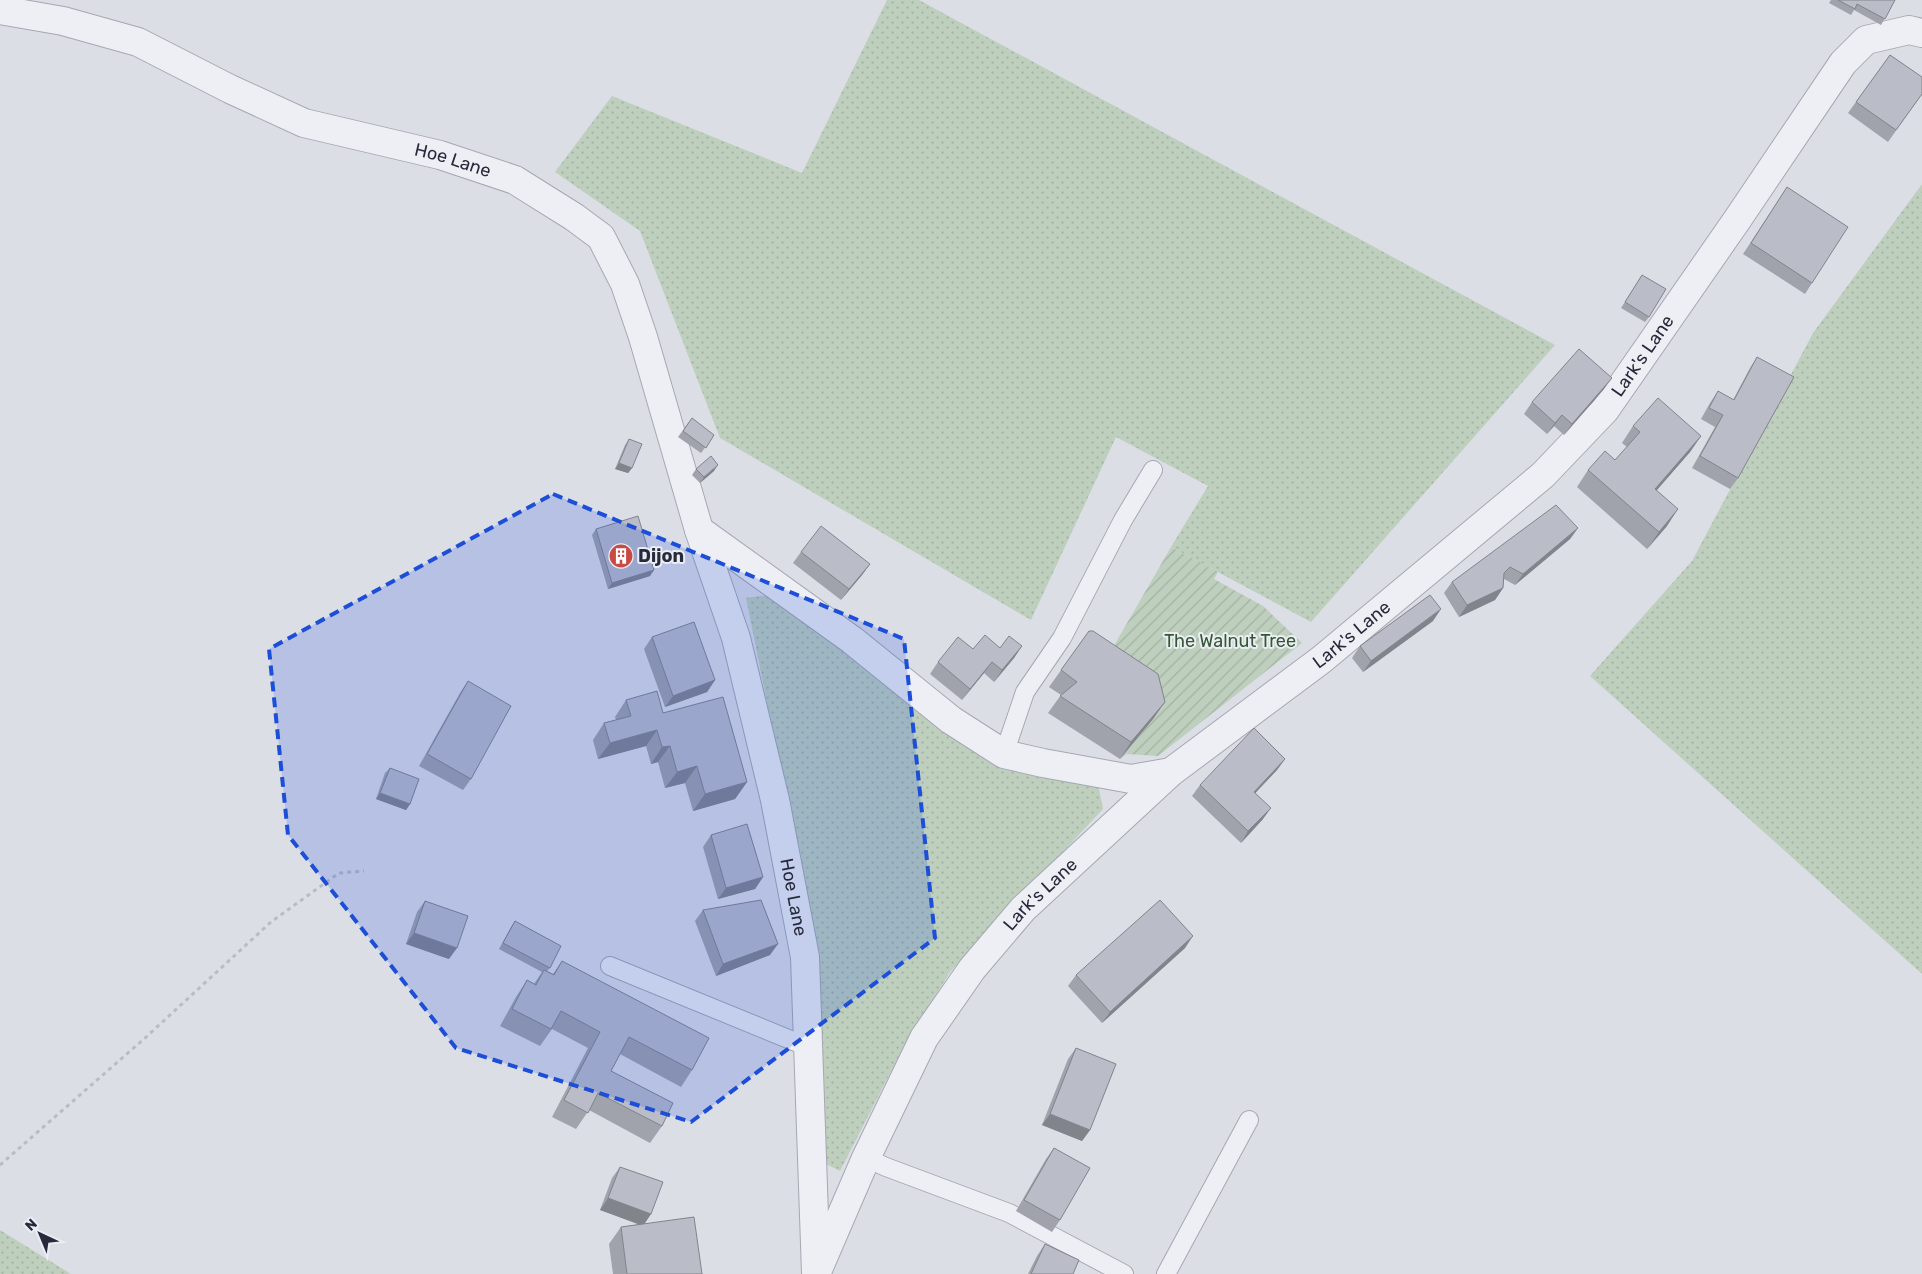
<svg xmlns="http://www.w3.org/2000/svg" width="1922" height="1274" font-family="Rubik,sans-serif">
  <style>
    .grass { fill: url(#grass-dots) }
    .garden { fill: url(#garden-furrows) }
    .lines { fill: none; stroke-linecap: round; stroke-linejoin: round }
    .service-casing { stroke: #a5a8b3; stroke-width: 20 }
    .minor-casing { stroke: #a5a8b3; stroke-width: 30 }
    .tertiary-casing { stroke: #a5a8b3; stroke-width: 30 }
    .path { stroke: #babcc4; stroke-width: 3; stroke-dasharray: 4 4; stroke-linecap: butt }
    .service { stroke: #eeeff4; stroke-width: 18 }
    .minor { stroke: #eeeff4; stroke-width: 28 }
    .tertiary { stroke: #eeeff4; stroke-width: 28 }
    .wall { fill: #a0a2ac }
    .shaded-wall { fill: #82848c }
    .building { fill: #babcc8; stroke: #82848c }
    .marked { fill: #1d4ed8; fill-opacity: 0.2; stroke: #1d4ed8; stroke-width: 4; stroke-dasharray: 10 6; stroke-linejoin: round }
    .labels { text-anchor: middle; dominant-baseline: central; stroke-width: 4; stroke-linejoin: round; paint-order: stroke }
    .street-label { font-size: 18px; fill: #262a3b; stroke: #ebedf4 }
    .poi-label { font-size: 18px; font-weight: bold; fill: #262a3b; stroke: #ebedf4; text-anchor: start }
    .park-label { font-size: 18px; fill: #345734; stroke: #ebedf4 }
  </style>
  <defs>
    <pattern id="grass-dots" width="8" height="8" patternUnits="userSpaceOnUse" patternTransform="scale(1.25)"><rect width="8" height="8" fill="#becfbd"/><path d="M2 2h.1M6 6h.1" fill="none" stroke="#a3b2a3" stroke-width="1.8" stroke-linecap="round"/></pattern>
    <pattern id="garden-furrows" width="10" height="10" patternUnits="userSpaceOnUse" patternTransform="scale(1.25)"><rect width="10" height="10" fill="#becfbd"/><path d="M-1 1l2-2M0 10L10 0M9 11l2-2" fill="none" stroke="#a3b2a3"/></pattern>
  </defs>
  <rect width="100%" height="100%" fill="#dcdee6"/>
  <!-- grass -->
  <g class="grass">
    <path d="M 887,0 L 919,0 L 1555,345 L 1311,622 L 1171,547 L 1208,486 L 1116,437 L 1031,620 L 720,438 L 640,231 L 555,172 L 612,96 L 802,173 Z"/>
    <path d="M 1922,184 L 1922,974 L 1590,676 L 1692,561 L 1813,333 Z"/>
    <path d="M 768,595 L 831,640 L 888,688 L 999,765 L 1098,784 L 1103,809 L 950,972 L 903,1048 L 840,1171 L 826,1164 L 801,856 L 772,727 L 746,598 Z"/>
    <path d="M 0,1230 L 71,1274 L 0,1274 Z"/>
  </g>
  <!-- garden -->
  <path class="garden" d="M 1171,547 L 1218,572 L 1214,579 L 1263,606 L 1302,643 L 1158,756 L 1127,754 L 1120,759 L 1153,719 L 1104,663 Z"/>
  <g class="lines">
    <defs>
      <g id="service">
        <path d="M 1004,754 L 1025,692 L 1062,638 L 1123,520 L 1153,470"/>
        <path d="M 610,966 L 808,1047"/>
        <path d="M 866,1158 L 886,1167 L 1009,1213 L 1124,1274"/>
        <path d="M 1166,1274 L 1249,1120"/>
      </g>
      <g id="minor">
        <path id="s1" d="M 0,10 L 63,21 L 138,42 L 230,89 L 304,123 L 440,155 L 515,180 L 574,217 L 601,237 L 625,284 L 643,337 L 699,530 L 736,638 L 775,800 L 805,957 L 816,1273"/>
        <path d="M 699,530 L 852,640 L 951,720 L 1004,754 L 1043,763 L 1131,779 L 1171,772"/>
      </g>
      <g id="tertiary">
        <path id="s2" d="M 816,1274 L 866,1158 L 924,1038 L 972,969 L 1023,909 L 1171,772 L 1321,660 L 1543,475 L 1605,410 L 1737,220 L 1843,63 L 1866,40 L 1909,30 L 1922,33"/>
      </g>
    </defs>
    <!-- service casing -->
    <use href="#service" class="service-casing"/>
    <!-- minor casing -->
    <use href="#minor" class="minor-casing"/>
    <!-- tertiary casing -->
    <use href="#tertiary" class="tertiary-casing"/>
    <!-- path -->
    <path class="path" d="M 0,1165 L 145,1038 L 271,922 L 339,873 L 364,871"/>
    <!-- service -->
    <use href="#service" class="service"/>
    <!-- minor -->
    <use href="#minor" class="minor"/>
    <!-- tertiary -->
    <use href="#tertiary" class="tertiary"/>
  </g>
  <!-- wall -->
  <g class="wall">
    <path d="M 1831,0 L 1895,0 L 1881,25 L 1854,10 L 1851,15 L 1829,3 Z"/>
    <path d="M 1890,55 L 1922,94 L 1888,142 L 1848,113 Z"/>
    <path d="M 1787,187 L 1812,283 L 1805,294 L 1743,254 Z"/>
    <path d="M 1642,275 L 1649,317 L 1645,322 L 1621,308 Z"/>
    <path d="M 1757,357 L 1738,478 L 1730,489 L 1692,468 L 1715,427 L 1701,419 L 1710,403 L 1718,391 L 1733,400 L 1750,368 Z"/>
    <path d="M 1604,389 L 1564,435 L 1554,426 L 1547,434 L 1524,414 L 1532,402 Z"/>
    <path d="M 692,418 L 714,435 L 701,453 L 678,437 Z"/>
    <path d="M 1633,426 L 1701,436 L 1690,452 L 1656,491 L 1667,526 L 1647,549 L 1577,487 L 1588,470 L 1615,460 L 1627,447 L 1622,443 Z"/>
    <path d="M 629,439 L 632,468 L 628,473 L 615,469 L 625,445 Z"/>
    <path d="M 696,469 L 714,471 L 700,483 L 692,475 Z"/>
    <path d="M 1578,528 L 1570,539 L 1515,585 L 1504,579 L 1503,588 L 1495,600 L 1459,617 L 1444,593 L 1452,582 Z"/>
    <path d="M 596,529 L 650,576 L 608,589 L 592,535 Z"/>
    <path d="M 801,552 L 870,564 L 862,575 L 841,600 L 793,563 Z"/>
    <path d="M 1433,621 L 1363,672 L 1352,658 L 1360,646 Z"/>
    <path d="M 1089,631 L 1165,702 L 1153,719 L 1120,759 L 1048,713 L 1061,695 L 1049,687 Z"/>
    <path d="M 652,637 L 715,680 L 707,692 L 665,707 L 644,649 Z"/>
    <path d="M 1022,646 L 1014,658 L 994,682 L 984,673 L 962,700 L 930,674 L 938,662 L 973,649 Z"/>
    <path d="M 468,681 L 471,779 L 463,790 L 419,766 L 460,693 Z"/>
    <path d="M 626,700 L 663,713 L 747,782 L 735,799 L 693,811 L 685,783 L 665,788 L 658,762 L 651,764 L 646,746 L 598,759 L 593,740 L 604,723 L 616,720 L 615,717 Z"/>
    <path d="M 1285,759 L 1277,770 L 1255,793 L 1263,819 L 1241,843 L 1192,796 L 1200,785 Z"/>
    <path d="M 390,768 L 410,804 L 406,810 L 376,799 L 385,773 Z"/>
    <path d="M 711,835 L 763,877 L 755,889 L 718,899 L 703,847 Z"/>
    <path d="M 425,901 L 449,959 L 406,944 L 417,912 Z"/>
    <path d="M 703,910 L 770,955 L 716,976 L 695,921 Z"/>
    <path d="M 515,921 L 550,968 L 547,971 L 553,974 L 562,961 L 692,1070 L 681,1087 L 620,1054 L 611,1071 L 662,1126 L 650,1143 L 589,1110 L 576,1129 L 552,1117 L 588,1048 L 552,1029 L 540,1046 L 500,1026 L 516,997 L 527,980 L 534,984 L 542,972 L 499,949 L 511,927 Z"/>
    <path d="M 1185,948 L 1102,1023 L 1068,986 L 1076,975 Z"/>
    <path d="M 1076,1048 L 1090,1130 L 1082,1141 L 1042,1125 L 1068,1059 Z"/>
    <path d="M 1054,1148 L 1060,1220 L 1052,1232 L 1016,1211 L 1046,1159 Z"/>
    <path d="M 620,1167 L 651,1214 L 644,1224 L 702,1274 L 613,1274 L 609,1244 L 621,1227 L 640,1224 L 600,1210 L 612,1178 Z"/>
    <path d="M 1045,1244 L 1073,1274 L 1028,1274 L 1037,1256 Z"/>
  </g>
  <!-- shaded-wall -->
  <g class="shaded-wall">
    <path d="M 1612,378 L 1604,389 L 1564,435 L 1572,424 Z"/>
    <path d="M 1562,415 L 1554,426 L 1547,434 L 1555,423 Z"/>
    <path d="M 1701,436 L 1690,452 L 1643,506 L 1655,489 Z"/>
    <path d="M 619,463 L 632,468 L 628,473 L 615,469 Z"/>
    <path d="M 718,465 L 714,471 L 700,483 L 704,477 Z"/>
    <path d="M 1678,509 L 1667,526 L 1647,549 L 1659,532 Z"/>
    <path d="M 1578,528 L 1570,539 L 1515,585 L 1523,574 Z"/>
    <path d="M 870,564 L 862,575 L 841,600 L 849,589 Z"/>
    <path d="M 654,570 L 650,576 L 608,589 L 612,583 Z"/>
    <path d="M 1503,588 L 1495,600 L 1459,617 L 1467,605 Z"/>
    <path d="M 1441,609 L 1433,621 L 1363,672 L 1371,661 Z"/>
    <path d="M 1022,646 L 1014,658 L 994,682 L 1002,670 Z"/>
    <path d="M 992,662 L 984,673 L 962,700 L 970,689 Z"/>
    <path d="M 715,680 L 707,692 L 665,707 L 673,696 Z"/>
    <path d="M 1165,702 L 1153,719 L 1120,759 L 1131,742 Z"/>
    <path d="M 657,730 L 646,746 L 598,759 L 610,743 Z"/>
    <path d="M 670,746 L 658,762 L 651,764 L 662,747 Z"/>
    <path d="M 1285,759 L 1277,770 L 1246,803 L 1254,792 Z"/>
    <path d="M 697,766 L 685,783 L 665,788 L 677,772 Z"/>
    <path d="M 747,782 L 735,799 L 693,811 L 705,794 Z"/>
    <path d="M 380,793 L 410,804 L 406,810 L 376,799 Z"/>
    <path d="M 1271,808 L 1263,819 L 1241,843 L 1248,831 Z"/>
    <path d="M 763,877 L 755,889 L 718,899 L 726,888 Z"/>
    <path d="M 414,933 L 457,948 L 449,959 L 406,944 Z"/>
    <path d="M 1193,936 L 1185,948 L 1102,1023 L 1110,1012 Z"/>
    <path d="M 778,944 L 770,955 L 716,976 L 723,964 Z"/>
    <path d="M 1050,1114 L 1090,1130 L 1082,1141 L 1042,1125 Z"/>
    <path d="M 608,1198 L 651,1214 L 643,1226 L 600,1210 Z"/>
  </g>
  <!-- building -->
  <g class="building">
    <path d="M 1838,0 L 1895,0 L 1885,19 L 1857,4 L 1855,9 Z"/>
    <path d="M 1890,55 L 1922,77 L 1922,94 L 1896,130 L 1856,102 Z"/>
    <path d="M 1787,187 L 1848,227 L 1812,283 L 1751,243 Z"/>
    <path d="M 1642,275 L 1666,289 L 1649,317 L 1625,302 Z"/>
    <path d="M 1579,349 L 1612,378 L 1572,424 L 1562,415 L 1555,423 L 1532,402 Z"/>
    <path d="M 1757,357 L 1794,377 L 1738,478 L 1700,456 L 1723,415 L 1709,408 L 1718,391 L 1734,400 Z"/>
    <path d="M 1658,398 L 1701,436 L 1655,489 L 1678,509 L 1659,532 L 1588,470 L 1605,451 L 1615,460 L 1640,432 L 1633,426 Z"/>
    <path d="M 692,418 L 714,435 L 706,448 L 683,431 Z"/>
    <path d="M 629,439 L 642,444 L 632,468 L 619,463 Z"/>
    <path d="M 711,456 L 718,465 L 704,477 L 696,469 Z"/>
    <path d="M 1556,505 L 1578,528 L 1523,574 L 1510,567 L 1504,573 L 1503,588 L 1467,605 L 1452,582 Z"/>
    <path d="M 638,516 L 654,570 L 612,583 L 596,529 Z"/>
    <path d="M 821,526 L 870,564 L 849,589 L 801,552 Z"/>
    <path d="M 1430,595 L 1441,609 L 1371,661 L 1360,646 Z"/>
    <path d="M 694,622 L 715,680 L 673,696 L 652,637 Z"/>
    <path d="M 1089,631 L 1093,631 L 1158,674 L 1165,702 L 1131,742 L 1060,696 L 1077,682 L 1061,670 Z"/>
    <path d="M 985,635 L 1000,648 L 1009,636 L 1022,646 L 1002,670 L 992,662 L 970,689 L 938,662 L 958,637 L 973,649 Z"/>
    <path d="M 468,681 L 511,706 L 471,779 L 427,754 Z"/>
    <path d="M 657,691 L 663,713 L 723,697 L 747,782 L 705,794 L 697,766 L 677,772 L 670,746 L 662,747 L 657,730 L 610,743 L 604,723 L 631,716 L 626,700 Z"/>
    <path d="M 1254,728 L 1285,759 L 1254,792 L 1271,808 L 1248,831 L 1200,785 Z"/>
    <path d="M 390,768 L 419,779 L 410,804 L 380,793 Z"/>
    <path d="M 747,824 L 763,877 L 726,888 L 711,835 Z"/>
    <path d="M 761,900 L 778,944 L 723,964 L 703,910 Z"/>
    <path d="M 1160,900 L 1193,936 L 1110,1012 L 1076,975 Z"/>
    <path d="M 425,901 L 468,916 L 457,948 L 414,933 Z"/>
    <path d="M 515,921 L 561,946 L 550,968 L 503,943 Z"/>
    <path d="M 562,961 L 709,1038 L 692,1070 L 629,1037 L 611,1071 L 673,1103 L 662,1126 L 598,1093 L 588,1113 L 564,1100 L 600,1032 L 561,1011 L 551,1029 L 512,1009 L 527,980 L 536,985 L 544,970 L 554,975 Z"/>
    <path d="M 1076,1048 L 1116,1064 L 1090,1130 L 1050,1114 Z"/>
    <path d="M 1054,1148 L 1090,1168 L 1060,1220 L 1024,1200 Z"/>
    <path d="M 620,1167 L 663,1182 L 651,1214 L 608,1198 Z"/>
    <path d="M 694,1217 L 702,1274 L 627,1274 L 621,1227 Z"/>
    <path d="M 1045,1244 L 1079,1260 L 1073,1274 L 1031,1274 Z"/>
  </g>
  <!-- marked area -->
  <path class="marked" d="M 553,494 L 904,639 L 935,938 L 691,1122 L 456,1048 L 288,835 L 269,649 Z"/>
  <!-- icons -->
  <defs>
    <symbol id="building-disc" viewBox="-11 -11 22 22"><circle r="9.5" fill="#c94943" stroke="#ebedf4"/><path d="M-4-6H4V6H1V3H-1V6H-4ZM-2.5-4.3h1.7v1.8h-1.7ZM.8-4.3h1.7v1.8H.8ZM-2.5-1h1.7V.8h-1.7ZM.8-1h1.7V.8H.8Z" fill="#fff"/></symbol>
  </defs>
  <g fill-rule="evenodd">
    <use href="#building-disc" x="607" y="542" width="28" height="28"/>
  </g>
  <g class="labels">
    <!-- street labels -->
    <g class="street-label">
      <text stroke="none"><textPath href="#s1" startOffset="480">Hoe Lane</textPath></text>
      <text stroke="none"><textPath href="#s2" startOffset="1256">Lark's Lane</textPath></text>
      <text stroke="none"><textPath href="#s2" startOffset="851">Lark's Lane</textPath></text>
      <text stroke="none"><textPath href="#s2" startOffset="445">Lark's Lane</textPath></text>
      <text stroke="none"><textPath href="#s1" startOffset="1338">Hoe Lane</textPath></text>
    </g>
    <!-- poi labels -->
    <g class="poi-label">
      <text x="638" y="556">Dijon</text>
    </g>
    <!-- park labels -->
    <g class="park-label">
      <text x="1230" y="641">The Walnut Tree</text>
    </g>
  </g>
  <!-- north arrow -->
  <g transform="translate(40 1234) rotate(316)" stroke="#ebedf4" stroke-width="4" paint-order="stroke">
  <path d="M0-4L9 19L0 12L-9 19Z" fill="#262a3b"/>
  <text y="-8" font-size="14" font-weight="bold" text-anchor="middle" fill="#262a3b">N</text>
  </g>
</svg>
